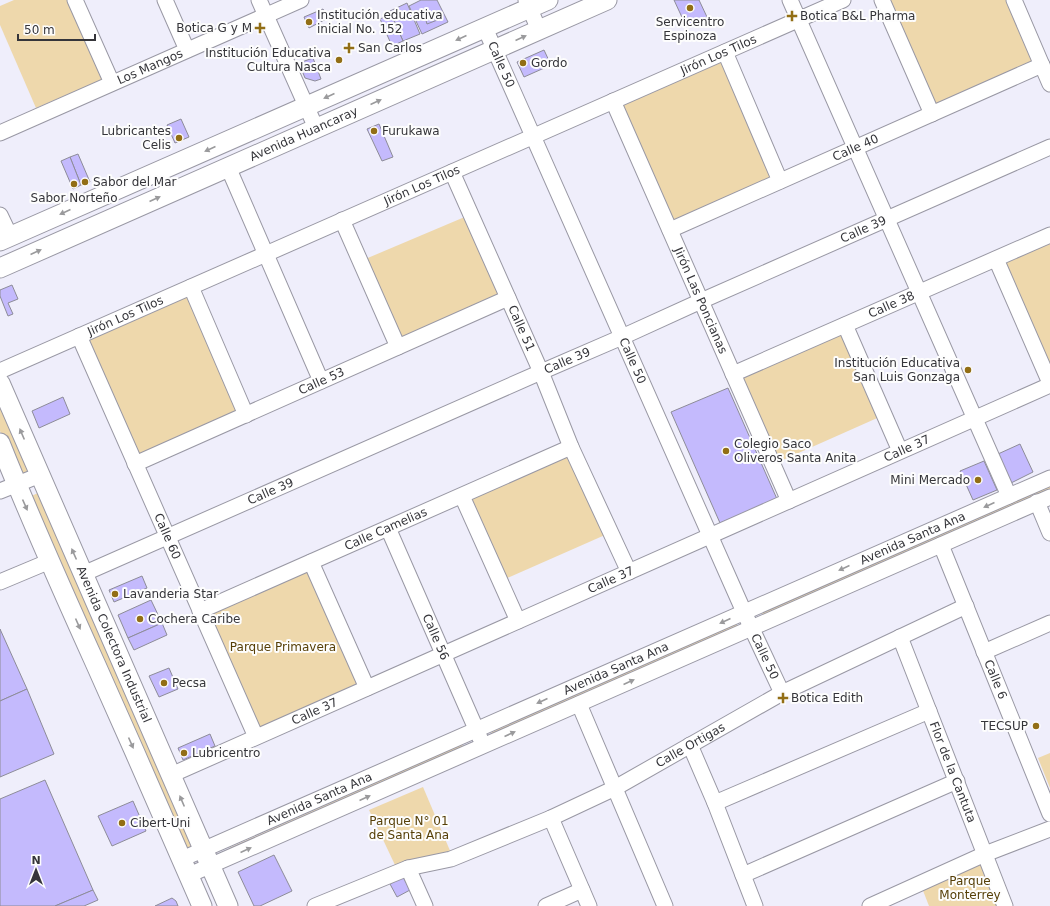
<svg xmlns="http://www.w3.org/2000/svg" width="1050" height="906" font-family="'DejaVu Sans',sans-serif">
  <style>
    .green { fill: #eed8ac }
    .building { fill: #c4bafd; stroke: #8d8c98 }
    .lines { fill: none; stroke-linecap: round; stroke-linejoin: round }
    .minor-casing { stroke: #9998a4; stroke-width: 17 }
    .major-casing { stroke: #9998a4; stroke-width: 21 }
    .minor { stroke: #fff; stroke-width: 15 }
    .major { stroke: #fff; stroke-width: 19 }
    .oneway { fill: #9a9a9c }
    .poi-dot { fill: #926e15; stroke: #fdfdfd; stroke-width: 1.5 }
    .labels { text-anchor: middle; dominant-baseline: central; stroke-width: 4; stroke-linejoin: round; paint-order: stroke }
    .poi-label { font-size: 12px; fill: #35353a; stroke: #fdfdfd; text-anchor: start }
    .street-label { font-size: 12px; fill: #35353a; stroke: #fdfdfd }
    .park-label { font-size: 12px; fill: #563f07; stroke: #fdfdfd }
  </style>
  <rect width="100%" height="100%" fill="#efeefb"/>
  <!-- green -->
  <g class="green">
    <path d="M 14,0 L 70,0 L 104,79 L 36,108 L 0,25 L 0,6 Z"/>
    <path d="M 886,0 L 1009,0 L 1035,62 L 935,107 Z"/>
    <path d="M 722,58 L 772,177 L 673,222 L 621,103 Z"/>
    <path d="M 467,216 L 503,296 L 400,342 L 363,260 Z"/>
    <path d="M 1050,242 L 1050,370 L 1003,262 Z"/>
    <path d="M 187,294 L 239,412 L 139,458 L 87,338 Z"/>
    <path d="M 846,329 L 884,415 L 776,463 L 736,375 Z"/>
    <path d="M 0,401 L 29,470 L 20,475 L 17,474 L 0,431 Z"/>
    <path d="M 570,453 L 605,535 L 505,579 L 468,497 Z"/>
    <path d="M 1050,485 L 1050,493 L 764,617 L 762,614 L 764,611 Z"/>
    <path d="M 38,493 L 195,845 L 186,849 L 29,497 Z"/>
    <path d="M 309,569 L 362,687 L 259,732 L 209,614 Z"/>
    <path d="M 736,624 L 738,626 L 739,629 L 490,735 L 492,732 Z"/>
    <path d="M 461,745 L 464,746 L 232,854 L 229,848 Z"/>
    <path d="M 1050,753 L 1050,788 L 1038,758 Z"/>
    <path d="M 423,787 L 451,853 L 395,865 L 369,810 Z"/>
    <path d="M 981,864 L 998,906 L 929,906 L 922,888 Z"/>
  </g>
  <!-- building -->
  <g class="building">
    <path d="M 421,0 L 437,0 L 448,22 L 422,34 L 409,6 Z"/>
    <path d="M 674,0 L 699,0 L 707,17 L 686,26 Z"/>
    <path d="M 407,3 L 420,34 L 403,41 L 390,11 Z"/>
    <path d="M 323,9 L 328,18 L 309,28 L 304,17 Z"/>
    <path d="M 437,12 L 440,19 L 427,24 L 425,17 Z"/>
    <path d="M 391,14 L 403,41 L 392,46 L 380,19 Z"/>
    <path d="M 544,50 L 551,65 L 524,77 L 517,62 Z"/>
    <path d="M 313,58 L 321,79 L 315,81 L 305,78 L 299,63 Z"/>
    <path d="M 181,119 L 189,137 L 175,143 L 167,125 Z"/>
    <path d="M 379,124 L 393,157 L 382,161 L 367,129 Z"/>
    <path d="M 78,154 L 90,182 L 81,185 L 70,157 Z"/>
    <path d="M 70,157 L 81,185 L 73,189 L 61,161 Z"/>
    <path d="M 12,285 L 18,299 L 8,303 L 13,314 L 8,316 L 0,296 L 0,290 Z"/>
    <path d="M 728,388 L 777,499 L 720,523 L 671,412 Z"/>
    <path d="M 63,397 L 70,414 L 39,428 L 32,411 Z"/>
    <path d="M 1020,444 L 1033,472 L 1011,483 L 998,454 Z"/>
    <path d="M 984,461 L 997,490 L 973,500 L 960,471 Z"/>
    <path d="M 142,576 L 147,588 L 114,602 L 109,590 Z"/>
    <path d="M 151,600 L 162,623 L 128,638 L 118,615 Z"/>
    <path d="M 162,623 L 167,635 L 134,650 L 128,638 Z"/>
    <path d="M 0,629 L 27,689 L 0,701 Z"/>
    <path d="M 169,668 L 178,689 L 159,697 L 149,676 Z"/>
    <path d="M 27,689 L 54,754 L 0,777 L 0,701 Z"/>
    <path d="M 210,734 L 215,746 L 183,760 L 178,748 Z"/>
    <path d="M 45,780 L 93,890 L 55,906 L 0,906 L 0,799 Z"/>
    <path d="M 133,801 L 146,831 L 112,846 L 98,816 Z"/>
    <path d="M 274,855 L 292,891 L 260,906 L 254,906 L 238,872 Z"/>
    <path d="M 403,877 L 410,890 L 397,897 L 390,884 Z"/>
    <path d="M 93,890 L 98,900 L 84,906 L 55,906 Z"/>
    <path d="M 172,898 L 176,901 L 178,906 L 155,906 Z"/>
  </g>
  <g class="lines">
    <defs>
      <g id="minor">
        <path d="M 75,0 L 112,83"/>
        <path d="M 165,0 L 187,50"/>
        <path d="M 259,0 L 316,128"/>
        <path d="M 526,0 L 539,30"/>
        <path d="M 790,0 L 1009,496"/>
        <path d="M 882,0 L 932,114"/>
        <path d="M 1014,0 L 1050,84"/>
        <path id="s1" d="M 485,28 L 744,612 L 782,693"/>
        <path d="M 725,52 L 780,181"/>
        <path id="s2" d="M 613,101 L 789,501"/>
        <path id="s3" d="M 0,133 L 301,0"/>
        <path d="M 228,167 L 321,381"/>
        <path id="s4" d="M 452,172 L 541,372 L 571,447 L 629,572"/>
        <path d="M 0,215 L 10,236"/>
        <path d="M 342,220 L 398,347"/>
        <path id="s5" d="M 670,230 L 1042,65"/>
        <path d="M 996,259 L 1050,383"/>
        <path d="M 191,287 L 246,415"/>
        <path d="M 845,325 L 900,451"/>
        <path id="s6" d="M 79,336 L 256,737"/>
        <path id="s7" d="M 0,371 L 843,0"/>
        <path id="s8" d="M 733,374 L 1050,235"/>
        <path id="s9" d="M 135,464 L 508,298"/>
        <path d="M 0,491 L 40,475"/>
        <path d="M 462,496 L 518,621"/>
        <path d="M 1037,502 L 1050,533"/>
        <path id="s10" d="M 388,528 L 480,738"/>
        <path id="s11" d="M 941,545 L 1050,814"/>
        <path d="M 311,562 L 367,688"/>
        <path id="s12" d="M 83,574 L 541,372 L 622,337 L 701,301 L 1050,147"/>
        <path d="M 0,582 L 50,561"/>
        <path id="s13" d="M 200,611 L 571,447"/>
        <path id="s14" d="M 900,637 L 1005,906"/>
        <path d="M 984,652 L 1050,623"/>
        <path d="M 579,704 L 665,906"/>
        <path d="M 690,745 L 715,803 L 755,906"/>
        <path id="s15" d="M 171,775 L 1050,385"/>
        <path d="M 715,803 L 929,711"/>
        <path d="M 551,818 L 589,906"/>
        <path id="s16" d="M 182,859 L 1050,478"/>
        <path d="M 408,868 L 425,906"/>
        <path d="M 189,875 L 1050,497"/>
        <path d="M 743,875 L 957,781"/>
        <path id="s17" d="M 315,906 L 408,868 L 451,859 L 551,818 L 615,788 L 782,693 L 966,606"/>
        <path d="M 546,906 L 582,890"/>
        <path d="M 870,906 L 985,854 L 1050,829"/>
      </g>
      <g id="major">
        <path d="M 0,241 L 548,0"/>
        <path id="s18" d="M 0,268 L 607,0"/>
        <path id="s19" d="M 0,383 L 228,906"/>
        <path d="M 0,443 C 30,518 63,592 96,665 C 132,745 167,826 202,906"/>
      </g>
    </defs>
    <!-- minor casing -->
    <use href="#minor" class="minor-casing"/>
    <!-- major casing -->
    <use href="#major" class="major-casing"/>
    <!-- minor -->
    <use href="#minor" class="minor"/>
    <!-- major -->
    <use href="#major" class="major"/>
  </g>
  <!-- one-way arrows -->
  <defs><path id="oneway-solid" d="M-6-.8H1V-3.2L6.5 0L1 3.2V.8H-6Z"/></defs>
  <g class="oneway">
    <use href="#oneway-solid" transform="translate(461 38) rotate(156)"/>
    <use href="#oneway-solid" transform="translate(521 38) rotate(-24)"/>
    <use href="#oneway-solid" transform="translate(329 96) rotate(156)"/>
    <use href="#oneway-solid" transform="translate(376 102) rotate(-24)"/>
    <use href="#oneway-solid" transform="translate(210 149) rotate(156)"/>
    <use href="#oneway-solid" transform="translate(155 199) rotate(-24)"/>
    <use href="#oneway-solid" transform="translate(65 212) rotate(156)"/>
    <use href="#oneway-solid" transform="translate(36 252) rotate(-24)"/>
    <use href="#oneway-solid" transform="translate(22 434) rotate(-113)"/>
    <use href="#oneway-solid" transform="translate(25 505) rotate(66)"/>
    <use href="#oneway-solid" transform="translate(989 505) rotate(156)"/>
    <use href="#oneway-solid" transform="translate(74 554) rotate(-114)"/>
    <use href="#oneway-solid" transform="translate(844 568) rotate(156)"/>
    <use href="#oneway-solid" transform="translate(725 621) rotate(156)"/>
    <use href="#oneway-solid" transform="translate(78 624) rotate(66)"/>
    <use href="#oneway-solid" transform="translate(629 682) rotate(-24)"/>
    <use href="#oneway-solid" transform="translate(542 701) rotate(156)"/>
    <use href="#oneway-solid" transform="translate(510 734) rotate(-24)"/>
    <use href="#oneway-solid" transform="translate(131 743) rotate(66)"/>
    <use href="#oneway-solid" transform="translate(365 798) rotate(-24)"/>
    <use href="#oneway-solid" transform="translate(182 801) rotate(-113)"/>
    <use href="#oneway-solid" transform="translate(246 850) rotate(-24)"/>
  </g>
  <!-- markers -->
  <g class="poi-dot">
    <circle cx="690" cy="8" r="4"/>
    <path d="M790 10h4v4h4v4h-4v4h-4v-4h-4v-4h4z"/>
    <circle cx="309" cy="22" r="4"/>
    <path d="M258 22h4v4h4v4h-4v4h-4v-4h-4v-4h4z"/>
    <path d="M347 42h4v4h4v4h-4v4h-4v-4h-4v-4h4z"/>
    <circle cx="339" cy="60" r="4"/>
    <circle cx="523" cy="63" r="4"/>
    <circle cx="374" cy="131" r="4"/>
    <circle cx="179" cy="138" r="4"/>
    <circle cx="85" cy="182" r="4"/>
    <circle cx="74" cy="184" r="4"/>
    <circle cx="968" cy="370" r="4"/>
    <circle cx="726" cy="451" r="4"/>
    <circle cx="978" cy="480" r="4"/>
    <circle cx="115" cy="594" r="4"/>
    <circle cx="140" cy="619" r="4"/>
    <circle cx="164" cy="683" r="4"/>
    <path d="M781 692h4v4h4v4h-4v4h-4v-4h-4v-4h4z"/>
    <circle cx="1036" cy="726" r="4"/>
    <circle cx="184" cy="753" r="4"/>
    <circle cx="122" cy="823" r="4"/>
  </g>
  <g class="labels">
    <!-- poi labels -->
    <g class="poi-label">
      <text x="317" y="15">Institución educativa<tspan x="317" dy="14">inicial No. 152</tspan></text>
      <text x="800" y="16">Botica B&amp;L Pharma</text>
      <text x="690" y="22" text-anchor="middle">Servicentro<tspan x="690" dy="14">Espinoza</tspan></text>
      <text x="252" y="28" text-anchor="end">Botica G y M</text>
      <text x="358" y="48">San Carlos</text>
      <text x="331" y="53" text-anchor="end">Institución Educativa<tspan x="331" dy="14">Cultura Nasca</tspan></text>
      <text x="531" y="63">Gordo</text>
      <text x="171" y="131" text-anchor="end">Lubricantes<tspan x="171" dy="14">Celis</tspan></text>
      <text x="382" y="131">Furukawa</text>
      <text x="93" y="182">Sabor del Mar</text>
      <text x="74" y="198" text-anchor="middle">Sabor Norteño</text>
      <text x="960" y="363" text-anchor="end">Institución Educativa<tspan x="960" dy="14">San Luis Gonzaga</tspan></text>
      <text x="734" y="444">Colegio Saco<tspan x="734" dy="14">Oliveros Santa Anita</tspan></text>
      <text x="970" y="480" text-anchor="end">Mini Mercado</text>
      <text x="123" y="594">Lavanderia Star</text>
      <text x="148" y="619">Cochera Caribe</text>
      <text x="172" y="683">Pecsa</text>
      <text x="791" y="698">Botica Edith</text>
      <text x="1028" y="726" text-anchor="end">TECSUP</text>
      <text x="192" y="753">Lubricentro</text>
      <text x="130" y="823">Cibert-Uni</text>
    </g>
    <!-- street labels -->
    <g class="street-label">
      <text stroke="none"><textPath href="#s7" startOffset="785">Jirón Los Tilos</textPath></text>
      <text stroke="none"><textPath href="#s1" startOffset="40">Calle 50</textPath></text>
      <text stroke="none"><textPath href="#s3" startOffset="164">Los Mangos</textPath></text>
      <text stroke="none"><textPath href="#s18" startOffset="332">Avenida Huancaray</textPath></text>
      <text stroke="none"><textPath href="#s5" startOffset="203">Calle 40</textPath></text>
      <text stroke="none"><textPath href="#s7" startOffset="461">Jirón Los Tilos</textPath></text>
      <text stroke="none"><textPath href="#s12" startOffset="853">Calle 39</textPath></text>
      <text stroke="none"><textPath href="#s2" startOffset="218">Jirón Las Poncianas</textPath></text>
      <text stroke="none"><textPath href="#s8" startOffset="173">Calle 38</textPath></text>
      <text stroke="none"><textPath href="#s7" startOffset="137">Jirón Los Tilos</textPath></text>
      <text stroke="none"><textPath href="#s4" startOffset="171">Calle 51</textPath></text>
      <text stroke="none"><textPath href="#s12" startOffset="529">Calle 39</textPath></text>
      <text stroke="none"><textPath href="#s1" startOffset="364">Calle 50</textPath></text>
      <text stroke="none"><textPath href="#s9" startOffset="204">Calle 53</textPath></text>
      <text stroke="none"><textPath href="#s15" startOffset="805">Calle 37</textPath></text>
      <text stroke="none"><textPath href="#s12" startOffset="205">Calle 39</textPath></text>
      <text stroke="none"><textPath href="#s13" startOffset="203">Calle Camelias</textPath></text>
      <text stroke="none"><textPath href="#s6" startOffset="219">Calle 60</textPath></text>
      <text stroke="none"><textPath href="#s16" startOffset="798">Avenida Santa Ana</textPath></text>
      <text stroke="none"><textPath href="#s15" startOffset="481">Calle 37</textPath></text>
      <text stroke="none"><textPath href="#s10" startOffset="119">Calle 56</textPath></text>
      <text stroke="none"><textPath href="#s19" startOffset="285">Avenida Colectora Industrial</textPath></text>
      <text stroke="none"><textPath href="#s1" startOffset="688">Calle 50</textPath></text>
      <text stroke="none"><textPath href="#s16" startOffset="474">Avenida Santa Ana</textPath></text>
      <text stroke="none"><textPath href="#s11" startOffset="145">Calle 6</textPath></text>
      <text stroke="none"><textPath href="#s15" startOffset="157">Calle 37</textPath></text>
      <text stroke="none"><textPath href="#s17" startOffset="410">Calle Ortigas</textPath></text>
      <text stroke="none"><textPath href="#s14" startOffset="145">Flor de la Cantuta</textPath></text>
      <text stroke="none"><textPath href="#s16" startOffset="150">Avenida Santa Ana</textPath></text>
    </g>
    <!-- park labels -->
    <g class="park-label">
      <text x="283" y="647">Parque Primavera</text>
      <text x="409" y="821">Parque N° 01<tspan x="409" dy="14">de Santa Ana</tspan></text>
      <text x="970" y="881">Parque<tspan x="970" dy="14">Monterrey</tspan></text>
    </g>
  </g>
  <!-- north arrow -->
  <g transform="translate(36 870)" stroke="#fdfdfd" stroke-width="3" paint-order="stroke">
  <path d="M0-3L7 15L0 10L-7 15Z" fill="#35353a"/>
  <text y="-6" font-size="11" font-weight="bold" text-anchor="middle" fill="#35353a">N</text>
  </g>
  <!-- scale -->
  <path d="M18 34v6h77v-6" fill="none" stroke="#35353a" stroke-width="2"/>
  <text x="24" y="34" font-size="12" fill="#35353a" stroke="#fdfdfd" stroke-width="3" paint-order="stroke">50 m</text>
</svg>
